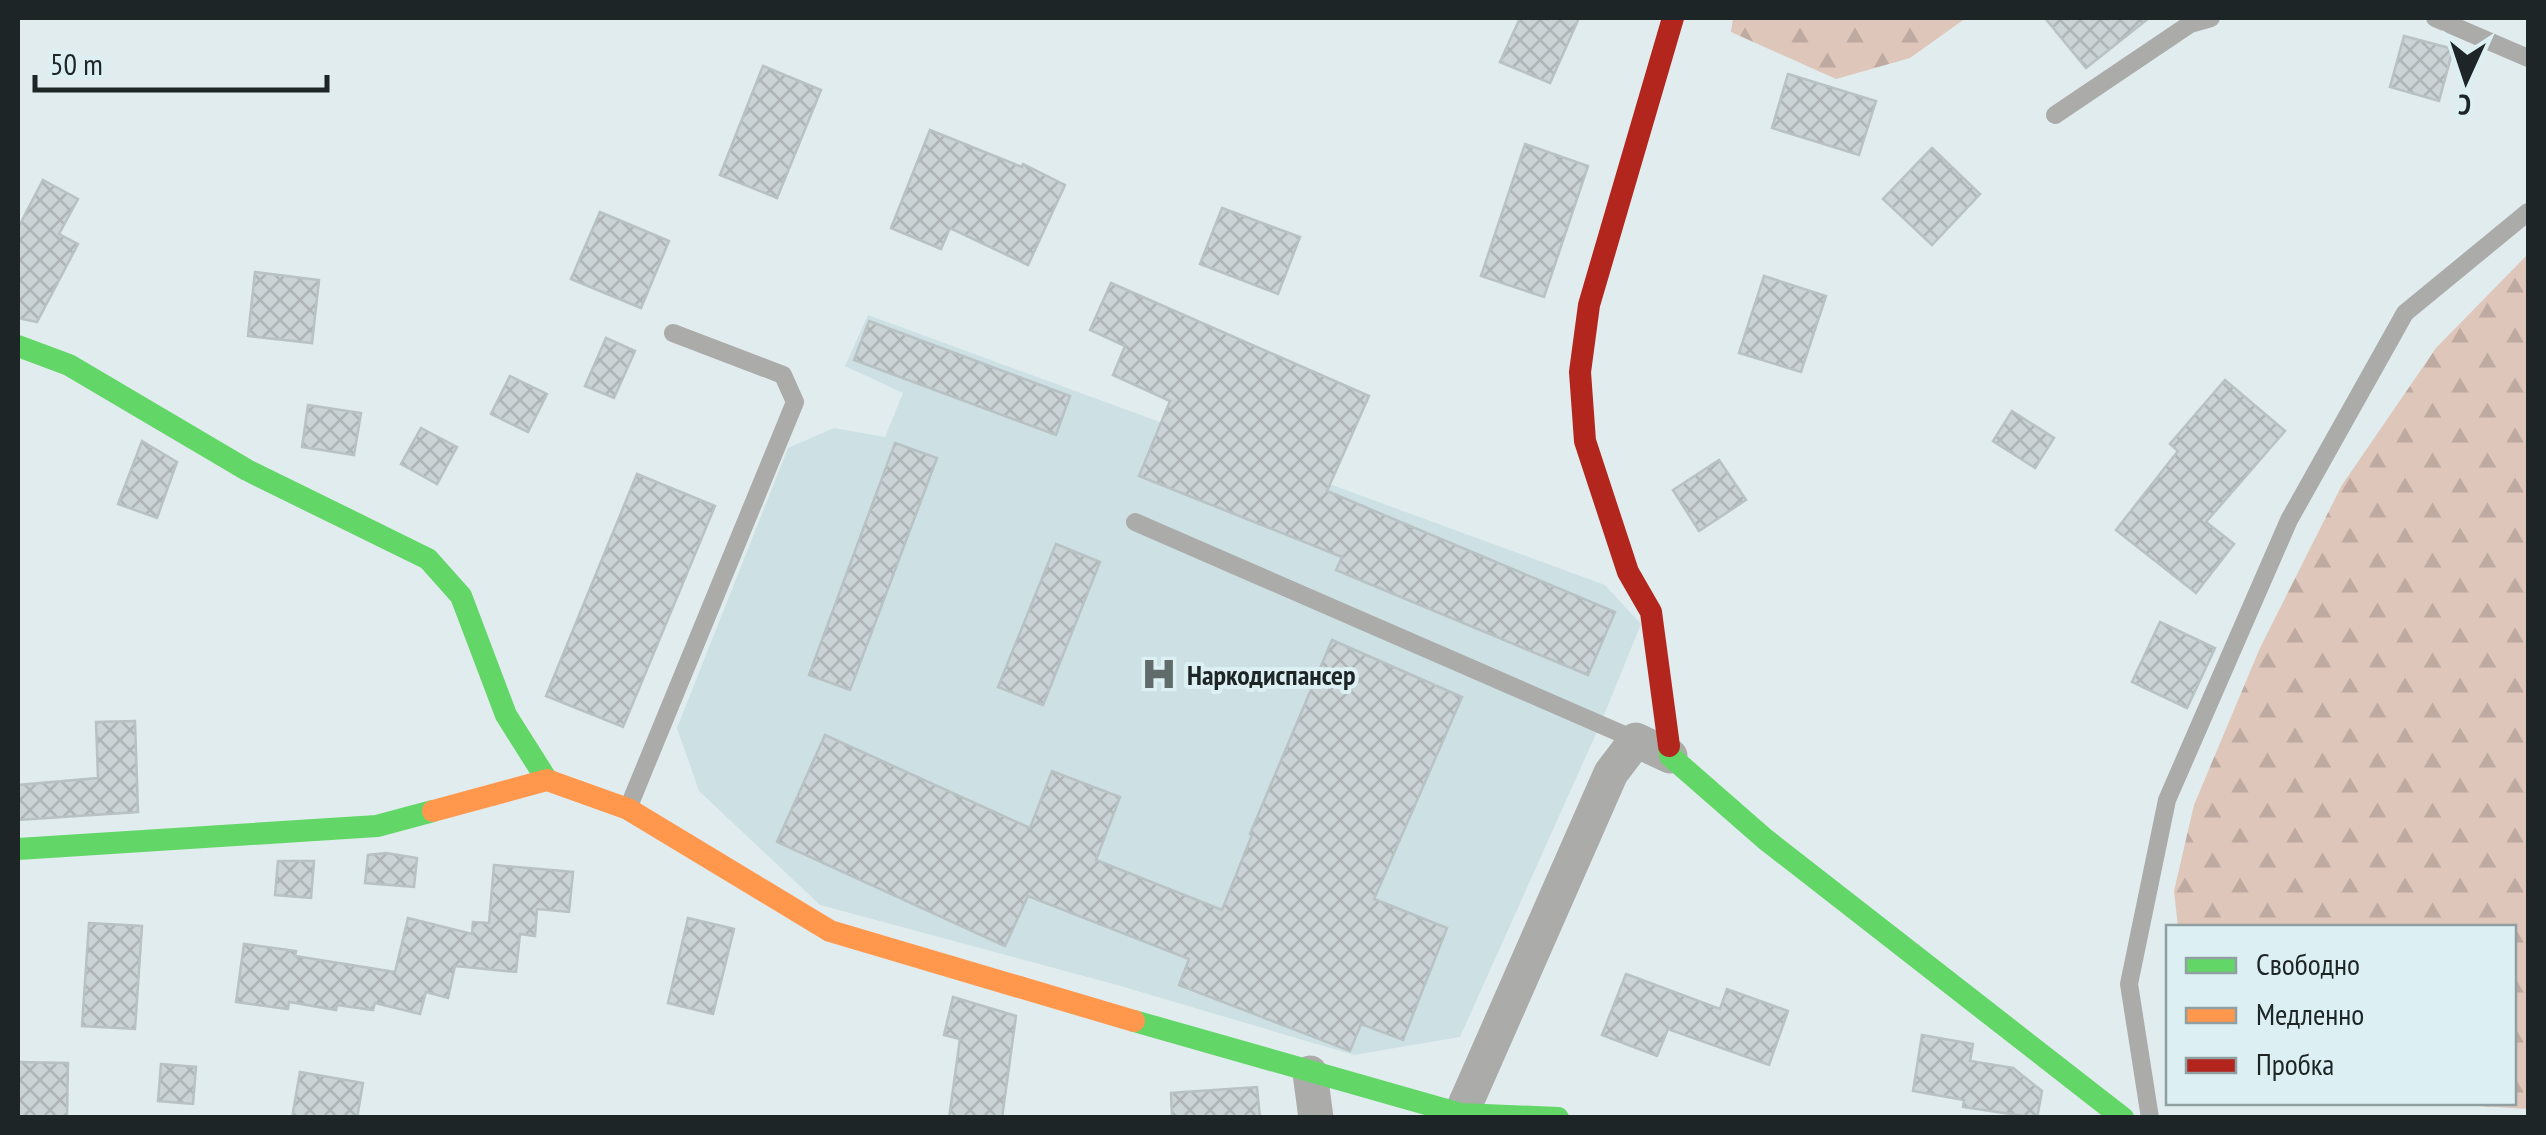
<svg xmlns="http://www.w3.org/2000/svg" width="2546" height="1135" font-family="'PT Sans Narrow',sans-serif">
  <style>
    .built { fill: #cde1e4 }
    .forest { fill: url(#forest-firs) }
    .building { fill: url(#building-cross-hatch); stroke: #b8c1c3; stroke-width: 2.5 }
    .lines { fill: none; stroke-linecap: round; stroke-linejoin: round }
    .lane { stroke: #ababaa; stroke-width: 18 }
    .street { stroke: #ababaa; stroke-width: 35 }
    .fast { stroke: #63d668; stroke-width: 22 }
    .slow { stroke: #ff974d; stroke-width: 22 }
    .jam { stroke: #b3261e; stroke-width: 22 }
    .labels { text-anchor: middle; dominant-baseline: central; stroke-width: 8; stroke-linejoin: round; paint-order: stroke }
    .poi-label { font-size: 28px; font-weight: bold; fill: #1e2526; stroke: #dcf0f3; text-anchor: start }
  </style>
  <defs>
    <pattern id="forest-firs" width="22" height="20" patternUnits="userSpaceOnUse" patternTransform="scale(2.5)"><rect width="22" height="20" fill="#dec6ba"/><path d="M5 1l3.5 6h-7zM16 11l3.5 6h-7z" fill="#beaaa0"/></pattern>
    <pattern id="building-cross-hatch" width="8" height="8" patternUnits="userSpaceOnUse" patternTransform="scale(2.5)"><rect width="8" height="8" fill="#cad3d5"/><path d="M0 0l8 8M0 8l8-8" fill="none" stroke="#adb5b7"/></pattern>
  </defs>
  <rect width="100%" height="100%" fill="#e1ecee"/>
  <!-- built -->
  <path class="built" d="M 868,315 L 1605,585 L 1641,624 L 1600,725 L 1460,1037 L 1354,1055 L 1117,985 L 820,905 L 699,791 L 677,728 L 788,448 L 834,428 L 885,437 L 903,393 L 845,366 Z"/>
  <!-- forest -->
  <g class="forest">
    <path d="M 1733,18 L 1966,18 L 1910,58 L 1836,79 L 1731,32 Z"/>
    <path d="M 2528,254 L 2528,1109 L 2430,1103 L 2514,1102 L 2514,928 L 2178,927 L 2174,891 L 2194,805 L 2260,648 L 2342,485 L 2436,348 Z"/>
  </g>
  <!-- building -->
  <g class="building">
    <path d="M 1520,18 L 1579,18 L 1550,83 L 1500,62 Z"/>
    <path d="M 2045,18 L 2149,18 L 2086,68 Z"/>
    <path d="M 2404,36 L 2453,49 L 2439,101 L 2390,87 Z"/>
    <path d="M 763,66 L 821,90 L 777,198 L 720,175 Z"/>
    <path d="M 1788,74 L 1876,101 L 1859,155 L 1772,128 Z"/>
    <path d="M 930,130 L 1022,167 L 1023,164 L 1065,185 L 1028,265 L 950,228 L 941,249 L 891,228 Z"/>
    <path d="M 1525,144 L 1588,166 L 1544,297 L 1481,276 Z"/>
    <path d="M 1932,148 L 1980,194 L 1932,245 L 1883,199 Z"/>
    <path d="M 43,180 L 78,199 L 59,234 L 78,244 L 37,322 L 18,318 L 18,228 Z"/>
    <path d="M 1222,208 L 1300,237 L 1278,294 L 1200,264 Z"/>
    <path d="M 600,212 L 669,241 L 641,308 L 571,279 Z"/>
    <path d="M 255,272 L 319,280 L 312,343 L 248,336 Z"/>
    <path d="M 1764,276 L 1826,296 L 1801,372 L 1739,353 Z"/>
    <path d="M 1111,283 L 1369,396 L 1327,491 L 1615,612 L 1588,675 L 1336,570 L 1342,557 L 1139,476 L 1170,401 L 1113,375 L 1125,346 L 1090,330 Z"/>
    <path d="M 869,321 L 1070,396 L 1056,435 L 854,360 Z"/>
    <path d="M 606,338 L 635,351 L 614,398 L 585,386 Z"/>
    <path d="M 510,376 L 547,394 L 528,432 L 491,414 Z"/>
    <path d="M 2225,380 L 2285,431 L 2206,522 L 2234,544 L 2196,593 L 2116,530 L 2178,451 L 2170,444 Z"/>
    <path d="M 308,405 L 361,413 L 354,455 L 302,447 Z"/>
    <path d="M 2012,411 L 2054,438 L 2035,468 L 1993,441 Z"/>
    <path d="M 421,428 L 457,447 L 437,484 L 401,464 Z"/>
    <path d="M 142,441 L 177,462 L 157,518 L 118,504 Z"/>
    <path d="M 895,443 L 937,458 L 850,690 L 809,675 Z"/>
    <path d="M 1719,460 L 1746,500 L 1699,531 L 1673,490 Z"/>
    <path d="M 637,474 L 715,506 L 623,727 L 546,696 Z"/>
    <path d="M 1056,544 L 1100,562 L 1043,705 L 998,687 Z"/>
    <path d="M 2160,622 L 2215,648 L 2187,708 L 2132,682 Z"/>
    <path d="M 1332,640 L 1462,697 L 1374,899 L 1447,928 L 1403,1040 L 1361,1024 L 1350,1051 L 1179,985 L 1189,959 L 1028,896 L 1005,946 L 777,842 L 825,735 L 1030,828 L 1052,771 L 1120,797 L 1096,860 L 1222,910 L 1252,835 L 1250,834 Z"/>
    <path d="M 135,721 L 138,812 L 18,820 L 18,785 L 98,778 L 96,722 Z"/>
    <path d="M 386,853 L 417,858 L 414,887 L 365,883 L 368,855 Z"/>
    <path d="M 278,861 L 314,861 L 311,898 L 275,895 Z"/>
    <path d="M 494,865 L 573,872 L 569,912 L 537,909 L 535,936 L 520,934 L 516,972 L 455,966 L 448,998 L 426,992 L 420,1014 L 375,1003 L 373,1010 L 337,1005 L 336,1010 L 289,1002 L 288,1009 L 236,1002 L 244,944 L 296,951 L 295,956 L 395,972 L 408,918 L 472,934 L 473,922 L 489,923 Z"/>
    <path d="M 688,918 L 734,929 L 713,1014 L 668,1003 Z"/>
    <path d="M 89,923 L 142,926 L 135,1029 L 82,1026 Z"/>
    <path d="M 1626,974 L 1720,1009 L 1727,989 L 1788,1011 L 1769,1065 L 1668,1029 L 1657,1056 L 1602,1035 Z"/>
    <path d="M 953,997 L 1016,1016 L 1002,1118 L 949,1118 L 960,1039 L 944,1035 Z"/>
    <path d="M 1922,1035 L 1973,1044 L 1970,1061 L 2013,1068 L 2042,1091 L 2037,1118 L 1963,1107 L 1964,1100 L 1913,1091 Z"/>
    <path d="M 18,1062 L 68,1063 L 67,1118 L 18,1118 Z"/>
    <path d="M 161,1064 L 196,1067 L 193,1104 L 158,1101 Z"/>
    <path d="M 300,1072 L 363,1083 L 357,1118 L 292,1118 Z"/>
    <path d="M 1257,1087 L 1260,1118 L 1172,1118 L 1171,1093 Z"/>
  </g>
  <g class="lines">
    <!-- lane -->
    <g class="lane">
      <path d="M 2435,18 L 2528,58"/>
      <path d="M 2055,115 L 2190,24 L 2211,18"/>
      <path d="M 1135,522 L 1636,740"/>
      <path d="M 629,806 L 795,402 L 783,375 L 673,333"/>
      <path d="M 2150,1118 L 2129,984 L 2167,800 L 2289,520 L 2405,313 L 2528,212"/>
    </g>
    <!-- street -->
    <g class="street">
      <path d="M 1310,1073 L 1316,1118"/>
      <path d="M 1461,1114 L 1611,773 L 1636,740 L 1670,756"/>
    </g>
    <!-- fast -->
    <g class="fast">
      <path d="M 18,346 L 69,365 L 247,470 L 428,559 L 461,596 L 506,715 L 547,780"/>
      <path d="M 1669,746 L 1670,756 L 1765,839 L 2123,1118"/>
      <path d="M 18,849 L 377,826 L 433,811"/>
      <path d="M 1134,1021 L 1461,1114 L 1558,1118"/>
    </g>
    <!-- slow -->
    <path class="slow" d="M 433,811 L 547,780 L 628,809 L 830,931 L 1134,1021"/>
    <!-- jam -->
    <path class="jam" d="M 1669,746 L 1651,612 L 1628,572 L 1585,441 L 1580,372 L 1589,305 L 1673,18"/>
  </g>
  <!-- icons -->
  <defs>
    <symbol id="hospital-bare" viewBox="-9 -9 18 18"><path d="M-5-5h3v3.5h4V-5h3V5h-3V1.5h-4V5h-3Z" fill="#626b6c" stroke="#dcf0f3" stroke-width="2.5" paint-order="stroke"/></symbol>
  </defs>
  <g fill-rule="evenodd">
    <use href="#hospital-bare" x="1134" y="649" width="50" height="50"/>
  </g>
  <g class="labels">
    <!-- poi labels -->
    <g class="poi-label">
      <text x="1187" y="674">Наркодиспансер</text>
    </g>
  </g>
  <!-- border -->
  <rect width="2546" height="1135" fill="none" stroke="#1e2526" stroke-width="40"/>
  <!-- legend -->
  <rect x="2166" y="925" width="350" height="180" fill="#dcf0f3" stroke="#909fa1" stroke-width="2.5"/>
  <rect x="2186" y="958" width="50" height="15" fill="#63d668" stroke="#909fa1" stroke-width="2.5"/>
  <text x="2256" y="975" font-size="30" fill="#1e2526">Свободно</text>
  <rect x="2186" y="1008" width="50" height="15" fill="#ff974d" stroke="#909fa1" stroke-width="2.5"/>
  <text x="2256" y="1025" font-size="30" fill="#1e2526">Медленно</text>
  <rect x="2186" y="1058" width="50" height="15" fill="#b3261e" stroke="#909fa1" stroke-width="2.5"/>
  <text x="2256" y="1075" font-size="30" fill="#1e2526">Пробка</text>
  <!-- north arrow -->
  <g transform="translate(2466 80) rotate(183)" stroke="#dcf0f3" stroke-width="8" paint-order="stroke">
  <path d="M0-8L18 38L0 25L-18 38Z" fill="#1e2526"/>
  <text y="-15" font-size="28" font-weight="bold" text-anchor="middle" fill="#1e2526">С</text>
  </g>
  <!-- scale -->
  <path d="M35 75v15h292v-15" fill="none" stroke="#1e2526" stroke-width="5"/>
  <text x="50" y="75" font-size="30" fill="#1e2526" stroke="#dcf0f3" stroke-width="8" paint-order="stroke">50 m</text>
</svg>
